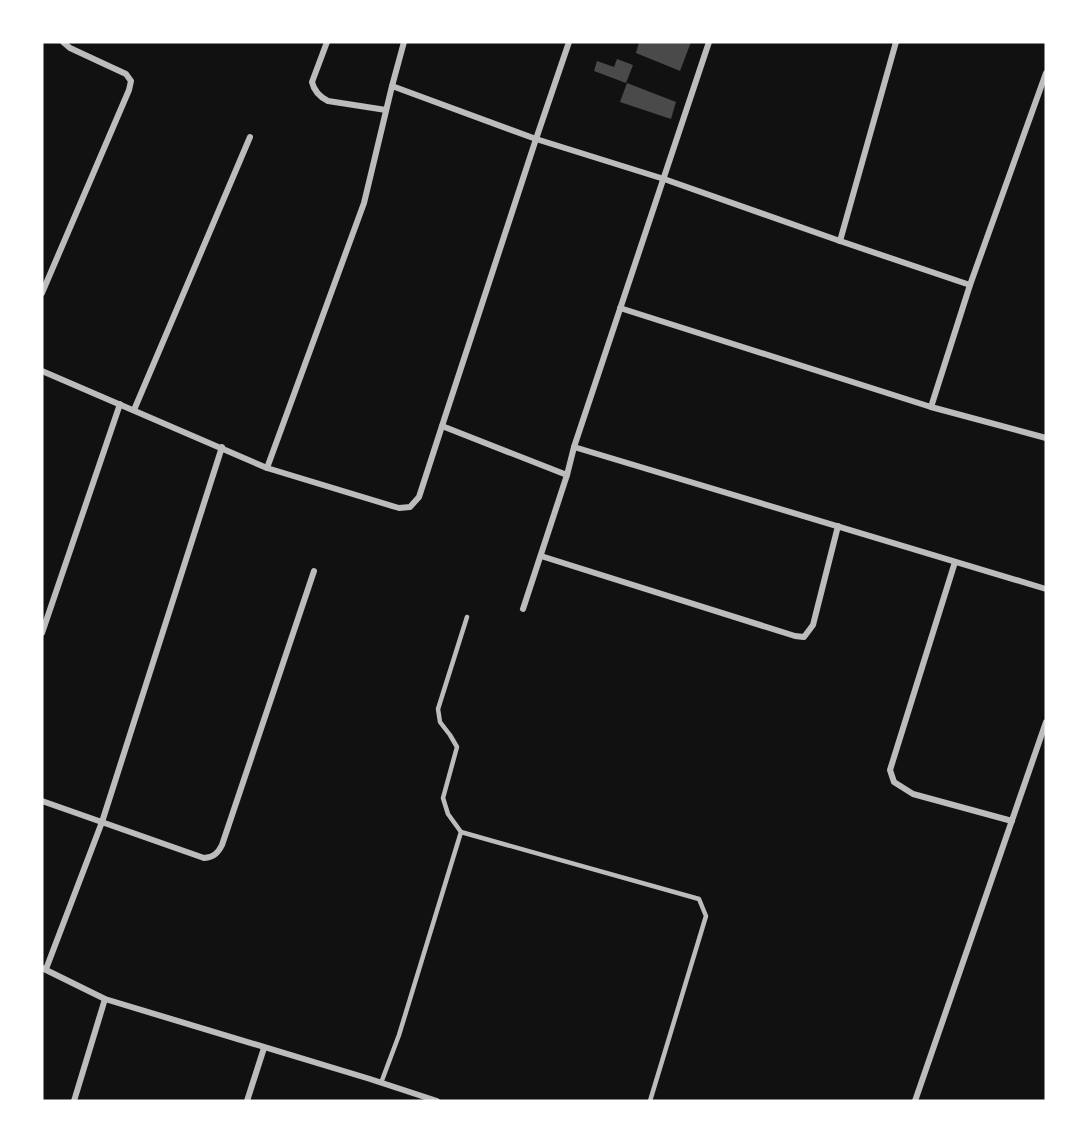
<svg xmlns="http://www.w3.org/2000/svg" width="1088" height="1143" font-family="'Work Sans',sans-serif">
  <style>
    .building { fill: #4a4a4a }
    .lines { fill: none; stroke-linecap: round; stroke-linejoin: round }
    .service { stroke: #bcbcbc; stroke-width: 4.5 }
    .minor { stroke: #bcbcbc; stroke-width: 6 }
  </style>
  <rect width="100%" height="100%" fill="#111"/>
  <!-- building -->
  <g class="building">
    <path d="M 639,42 L 691,42 L 680,71 L 636,53 Z"/>
    <path d="M 617,59 L 633,65 L 626,83 L 594,71 L 597,61 L 614,67 Z"/>
    <path d="M 627,83 L 676,102 L 671,119 L 620,102 Z"/>
  </g>
  <g class="lines">
    <!-- service -->
    <g class="service">
      <path d="M 461,832 L 699,899 L 706,916 L 650,1101"/>
      <path d="M 381,1083 L 399,1035 L 461,832 L 448,814 L 443,798 L 457,747 L 450,735 L 440,722 L 438,709 L 467,617"/>
    </g>
    <!-- minor -->
    <g class="minor">
      <path d="M 327,42 L 312,82 C 314,91 320,97 328,101 L 386,110"/>
      <path d="M 569,42 L 536,139 L 442,426 L 567,475 L 574,447"/>
      <path d="M 709,42 L 574,447 L 1046,589"/>
      <path d="M 392,86 L 404,42"/>
      <path d="M 840,241 L 896,42"/>
      <path d="M 42,293 L 129,90 L 131,81 L 126,74 L 70,48 L 63,42"/>
      <path d="M 620,308 L 931,407 L 970,285 L 1046,73"/>
      <path d="M 42,371 L 267,468 L 399,508 L 410,507 L 419,497 L 442,426"/>
      <path d="M 931,407 L 1046,438"/>
      <path d="M 134,410 L 250,137"/>
      <path d="M 267,468 L 364,203 L 392,86 L 536,139 L 664,179 L 840,241 L 970,285"/>
      <path d="M 541,556 L 795,636 L 804,637 L 813,625 L 838,526"/>
      <path d="M 955,562 L 890,770 L 894,782 L 913,794 L 1012,821"/>
      <path d="M 523,609 L 567,475"/>
      <path d="M 42,633 L 120,404"/>
      <path d="M 42,801 L 204,858 C 214,857 218,853 222,845 L 314,571"/>
      <path d="M 42,968 L 105,999 L 370,1079 L 437,1101"/>
      <path d="M 46,969 L 102,822 L 222,447"/>
      <path d="M 74,1101 L 105,999"/>
      <path d="M 247,1101 L 264,1048"/>
      <path d="M 915,1101 L 1046,722"/>
    </g>
  </g>
  <!-- border -->
  <rect width="1088" height="1143" fill="none" stroke="#ffffff" stroke-width="87"/>
</svg>
